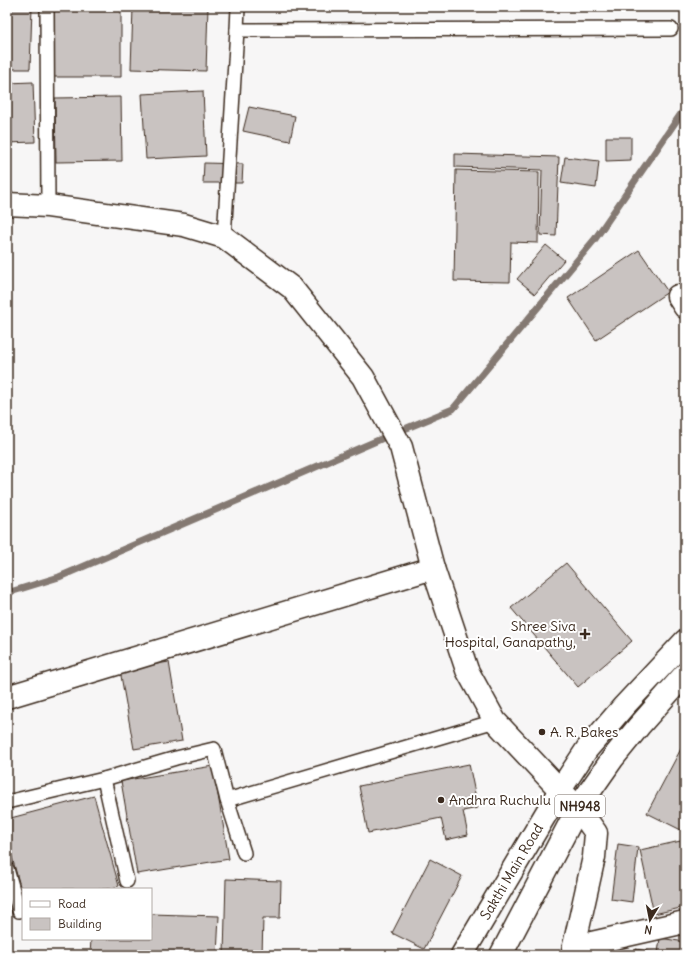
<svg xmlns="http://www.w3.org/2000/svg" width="692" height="962" font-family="Delius,sans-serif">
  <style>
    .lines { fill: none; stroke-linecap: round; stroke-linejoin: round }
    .stream { stroke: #847972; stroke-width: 7 }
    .building { fill: #c9c3c1; stroke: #3b2a1e }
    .service-casing { stroke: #3b2a1e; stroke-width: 16 }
    .minor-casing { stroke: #3b2a1e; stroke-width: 25 }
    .tertiary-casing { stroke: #3b2a1e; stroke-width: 25 }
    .trunk-casing { stroke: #3b2a1e; stroke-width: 25 }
    .service { stroke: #fff; stroke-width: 13 }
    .minor { stroke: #fff; stroke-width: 22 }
    .tertiary { stroke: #fff; stroke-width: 22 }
    .trunk { stroke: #fff; stroke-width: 22 }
    .poi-dot { fill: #3b2a1e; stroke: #fff; stroke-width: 1.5 }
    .labels { text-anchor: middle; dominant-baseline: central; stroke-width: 4; stroke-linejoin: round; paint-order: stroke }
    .shield { fill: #fff; stroke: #766a62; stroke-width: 1 }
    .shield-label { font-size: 13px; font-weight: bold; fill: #3b2a1e }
    .poi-label { font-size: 14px; fill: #3b2a1e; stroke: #fff; text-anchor: start }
    .street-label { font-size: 14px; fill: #3b2a1e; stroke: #fff }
  </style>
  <rect width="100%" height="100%" fill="#f7f6f6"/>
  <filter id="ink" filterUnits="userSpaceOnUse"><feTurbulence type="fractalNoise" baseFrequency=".025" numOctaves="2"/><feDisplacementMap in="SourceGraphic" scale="8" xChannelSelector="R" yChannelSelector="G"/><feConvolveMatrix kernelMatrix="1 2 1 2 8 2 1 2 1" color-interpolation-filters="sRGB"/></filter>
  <g filter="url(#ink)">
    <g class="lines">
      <!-- stream -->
      <g class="stream">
        <path d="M 407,428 L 453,409 L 595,239 L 685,108"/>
        <path d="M 7,593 L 59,577 L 381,439"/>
      </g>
    </g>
    <!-- building -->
    <g class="building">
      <path d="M 7,7 L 32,7 L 30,69 L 7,69 Z"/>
      <path d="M 51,7 L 121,7 L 121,77 L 50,77 Z"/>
      <path d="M 133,7 L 208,7 L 206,71 L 131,69 Z"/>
      <path d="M 312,7 L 343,7 L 343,10 Z"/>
      <path d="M 519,7 L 556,7 L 556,10 Z"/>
      <path d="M 33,82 L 35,142 L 7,143 L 7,83 Z"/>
      <path d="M 203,91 L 206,156 L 146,159 L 142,94 Z"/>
      <path d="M 121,97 L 122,161 L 56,162 L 55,98 Z"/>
      <path d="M 249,107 L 295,116 L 290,141 L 243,131 Z"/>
      <path d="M 606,137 L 631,137 L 631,160 L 606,161 Z"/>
      <path d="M 455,154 L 559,157 L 556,236 L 540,235 L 542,170 L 455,167 Z"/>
      <path d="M 565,157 L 599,161 L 596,188 L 561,183 Z"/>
      <path d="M 204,163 L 243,164 L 242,183 L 203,183 Z"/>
      <path d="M 456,170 L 539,172 L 538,243 L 511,242 L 510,282 L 454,281 Z"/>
      <path d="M 546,245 L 564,260 L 535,294 L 517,279 Z"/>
      <path d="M 639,250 L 668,292 L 596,340 L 568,298 Z"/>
      <path d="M 566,563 L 632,641 L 578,687 L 511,608 Z"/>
      <path d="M 169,662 L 182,741 L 134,749 L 120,670 Z"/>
      <path d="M 683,745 L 685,746 L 685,832 L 647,813 Z"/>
      <path d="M 469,764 L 478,808 L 463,811 L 468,835 L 446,840 L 441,818 L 368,833 L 359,786 Z"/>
      <path d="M 213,766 L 229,859 L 137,874 L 121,781 Z"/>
      <path d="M 94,796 L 119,886 L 107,889 L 23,889 L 23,897 L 7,839 L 7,819 Z"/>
      <path d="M 685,840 L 685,907 L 654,914 L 640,850 Z"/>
      <path d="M 618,844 L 638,847 L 632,902 L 611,899 Z"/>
      <path d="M 430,859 L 462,876 L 424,949 L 392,933 Z"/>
      <path d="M 226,879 L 281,881 L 280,918 L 263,918 L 262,955 L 236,955 L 236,954 L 224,954 Z"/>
      <path d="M 151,914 L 219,916 L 217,955 L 90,955 L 91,939 L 151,939 Z"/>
      <path d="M 660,938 L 685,942 L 685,955 L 635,955 L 636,949 L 658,953 Z"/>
    </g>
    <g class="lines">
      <defs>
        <g id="service">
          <path d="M 47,7 L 48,206"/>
          <path d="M 237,30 L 671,29"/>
          <path d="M 224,237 L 237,30 L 238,7"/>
          <path d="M 104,779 L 127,881"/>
          <path d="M 227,800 L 244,853"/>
          <path d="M 7,802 L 104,779 L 176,758 L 214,749 L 227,800 L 495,721"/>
          <path d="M 7,869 L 19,911"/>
        </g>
        <g id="minor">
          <path d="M 7,204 L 48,206 L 184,225 L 224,237 L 292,288 L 363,377 L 401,447 L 433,568 L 467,670 L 495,721 L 560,790"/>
          <path d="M 678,296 L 685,307"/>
          <path d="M 7,697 L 433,568"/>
          <path d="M 574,947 L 685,922"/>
        </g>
        <path id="tertiary" d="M 560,790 L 578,808 L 596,833 L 594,857 L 572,955"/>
        <g id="trunk">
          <path id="s1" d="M 462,955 L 560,790 L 587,749 L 624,706 L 685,641"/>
          <path d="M 501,955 L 578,808 L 613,758 L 639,726 L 685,674"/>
        </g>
      </defs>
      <!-- service casing -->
      <use href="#service" class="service-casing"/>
      <!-- minor casing -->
      <use href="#minor" class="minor-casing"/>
      <!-- tertiary casing -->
      <use href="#tertiary" class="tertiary-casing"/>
      <!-- trunk casing -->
      <use href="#trunk" class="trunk-casing"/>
      <!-- service -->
      <use href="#service" class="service"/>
      <!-- minor -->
      <use href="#minor" class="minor"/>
      <!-- tertiary -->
      <use href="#tertiary" class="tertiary"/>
      <!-- trunk -->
      <use href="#trunk" class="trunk"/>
    </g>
  </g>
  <!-- markers -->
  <g class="poi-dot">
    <path d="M583 628h4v4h4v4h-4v4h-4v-4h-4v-4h4z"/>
    <circle cx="542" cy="732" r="4"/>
    <circle cx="441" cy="800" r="4"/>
  </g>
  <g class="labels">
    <!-- shield labels -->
    <rect class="shield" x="555" y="795" width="50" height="22" rx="3"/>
    <g class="shield-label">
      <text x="580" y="806">NH948</text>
    </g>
    <!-- poi labels -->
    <g class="poi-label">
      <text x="576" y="626" text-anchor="end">Shree Siva<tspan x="576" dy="16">Hospital, Ganapathy,</tspan></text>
      <text x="550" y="732">A. R. Bakes</text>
      <text x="449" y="800">Andhra Ruchulu</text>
    </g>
    <!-- street labels -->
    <g class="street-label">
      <text stroke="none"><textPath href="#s1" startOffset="97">Sakthi Main Road</textPath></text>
    </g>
  </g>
  <!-- margin -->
  <rect width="692" height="962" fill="none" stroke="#fff" stroke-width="24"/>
  <rect x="12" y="12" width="668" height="938" fill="none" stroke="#3b2a1e" stroke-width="1.5" filter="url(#ink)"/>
  <!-- legend -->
  <rect x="22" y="888" width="130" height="52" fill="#ffffff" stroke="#b1aaa5"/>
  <rect x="30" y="901" width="20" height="6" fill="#ffffff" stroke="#b1aaa5"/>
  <text x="58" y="908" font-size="12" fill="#3b2a1e">Road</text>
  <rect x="30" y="918" width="20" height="12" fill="#c9c3c1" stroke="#b1aaa5"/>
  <text x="58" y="928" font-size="12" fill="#3b2a1e">Building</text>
  <!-- north arrow -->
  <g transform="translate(650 920) rotate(190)" stroke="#ffffff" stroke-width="3" paint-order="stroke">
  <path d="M0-3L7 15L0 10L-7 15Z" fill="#3b2a1e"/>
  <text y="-6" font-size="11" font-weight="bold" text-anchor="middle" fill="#3b2a1e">N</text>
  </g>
</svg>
